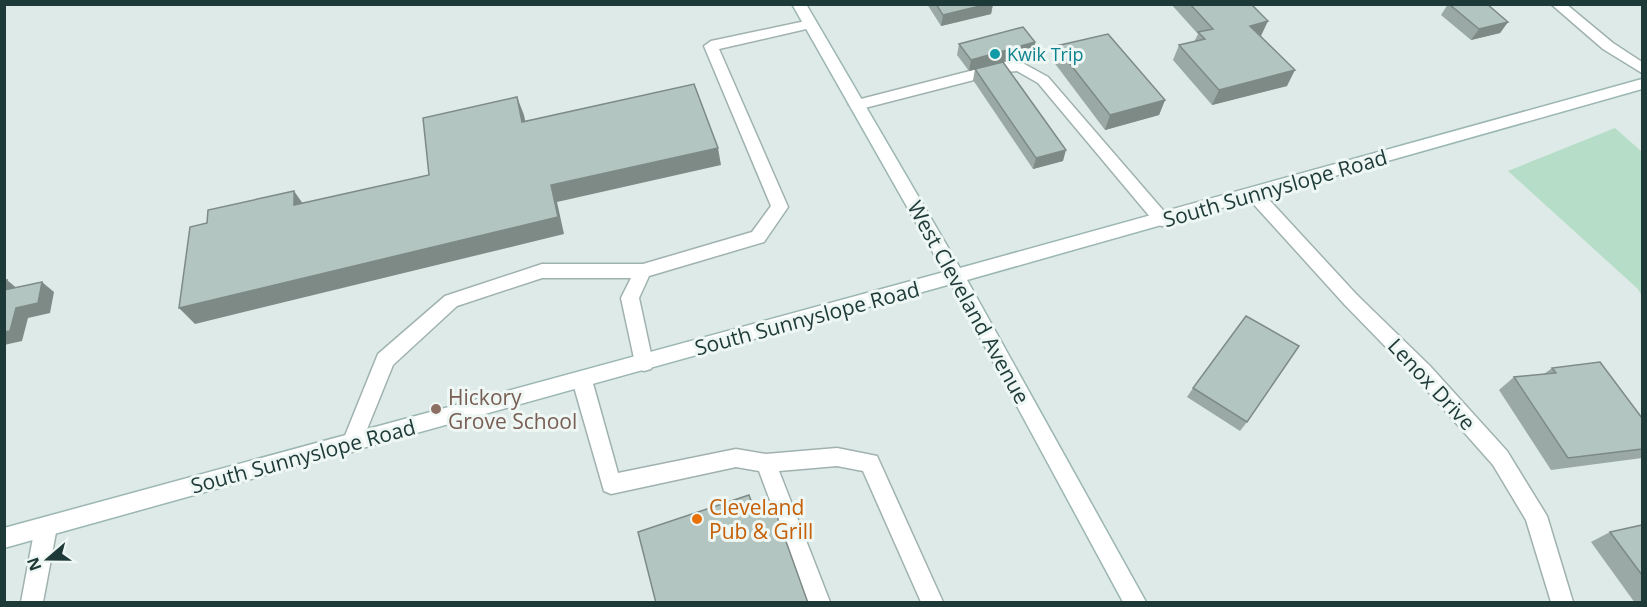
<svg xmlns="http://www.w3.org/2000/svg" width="1647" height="607" font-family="'Open Sans',sans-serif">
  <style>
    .green { fill: #b5ddc7 }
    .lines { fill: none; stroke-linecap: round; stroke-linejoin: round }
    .lane-casing { stroke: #a0b2af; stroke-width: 3 }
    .street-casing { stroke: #a0b2af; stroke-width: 3 }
    .secondary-casing { stroke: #9cb6b2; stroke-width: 3 }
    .lane { fill: #fff; fill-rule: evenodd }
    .street { fill: #fff; fill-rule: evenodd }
    .secondary { fill: #fff; fill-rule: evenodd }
    .wall { fill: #9aa9a5 }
    .shaded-wall { fill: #7d8a86 }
    .building { fill: #b3c5c0; stroke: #7d8a86; stroke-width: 1.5 }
    .culture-dot { fill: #0f9aa8; stroke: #eef7f4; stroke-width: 2 }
    .education-dot { fill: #8d6e63; stroke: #eef7f4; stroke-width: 2 }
    .food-dot { fill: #e8710a; stroke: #eef7f4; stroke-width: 2 }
    .labels { text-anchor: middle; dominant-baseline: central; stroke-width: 6; stroke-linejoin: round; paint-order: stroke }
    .far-culture-label { font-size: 18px; fill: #0d838f; stroke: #eef7f4; text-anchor: start }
    .street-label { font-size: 21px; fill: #1e3a38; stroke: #eef7f4 }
    .education-label { font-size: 21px; fill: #785e54; stroke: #eef7f4; text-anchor: start }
    .food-label { font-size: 21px; fill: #c56008; stroke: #eef7f4; text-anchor: start }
  </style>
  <rect width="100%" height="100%" fill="#ddeae7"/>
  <!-- green -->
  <path class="green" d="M 1615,128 L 1642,152 L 1642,296 L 1638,289 L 1508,171 Z"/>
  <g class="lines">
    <defs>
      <g id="lane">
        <path d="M 810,20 L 815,21 L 817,24 L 815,27 L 719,49 L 788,207 L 764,242 L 649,276 L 639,298 L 653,363 L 651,369 L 644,371 L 637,369 L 635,363 L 621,298 L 631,278 L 542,278 L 457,306 L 393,365 L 359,449 L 352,452 L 345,449 L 342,443 L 378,354 L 445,296 L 542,264 L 643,264 L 752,232 L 771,206 L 704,46 L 711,41 Z"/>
        <path d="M 1019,61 L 1048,77 L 1168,216 L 1170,220 L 1168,224 L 1162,226 L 1156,224 L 1038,83 L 1017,71 L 1005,72 L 857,110 L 849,105 L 857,100 L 1005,62 Z"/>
        <path d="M 1254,188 L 1260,190 L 1357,295 L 1360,300 L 1357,305 L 1351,307 L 1345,305 L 1248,198 L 1246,194 L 1248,190 Z"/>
        <path d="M 582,372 L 589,374 L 592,380 L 618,473 L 736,449 L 766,454 L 837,448 L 877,456 L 943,602 L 921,602 L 863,471 L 837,466 L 779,471 L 830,602 L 808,602 L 759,471 L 736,467 L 611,494 L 604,491 L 572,380 L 575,374 Z"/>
      </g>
      <g id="street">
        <path d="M 1551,4 L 1566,4 L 1613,43 L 1642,62 L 1642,73 L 1603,49 Z"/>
        <path d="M 1351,293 L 1357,295 L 1430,366 L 1507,451 L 1547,516 L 1573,602 L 1551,602 L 1526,520 L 1493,465 L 1416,378 L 1345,305 L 1342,300 L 1345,295 Z"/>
        <path d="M 46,517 L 54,520 L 57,527 L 43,602 L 21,602 L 35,527 L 38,520 Z"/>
      </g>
      <path id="secondary" d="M 792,4 L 806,4 L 960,268 L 1642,79 L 1642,89 L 967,280 L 1146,602 L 1123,602 L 951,284 L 4,548 L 4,528 L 944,272 Z"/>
    </defs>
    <!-- lane casing -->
    <use href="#lane" class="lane-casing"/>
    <!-- street casing -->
    <use href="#street" class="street-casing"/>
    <!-- secondary casing -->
    <use href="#secondary" class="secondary-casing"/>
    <!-- lane -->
    <use href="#lane" class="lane"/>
    <!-- street -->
    <use href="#street" class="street"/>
    <!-- secondary -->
    <use href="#secondary" class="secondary"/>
  </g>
  <!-- wall -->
  <g class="wall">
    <path d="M 927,4 L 993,4 L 991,14 L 941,26 Z"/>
    <path d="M 1171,4 L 1251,4 L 1261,36 L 1287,86 L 1212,105 L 1173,60 L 1179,45 L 1194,42 L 1198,34 Z"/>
    <path d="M 1448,4 L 1487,4 L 1508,22 L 1500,33 L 1471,40 L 1441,15 Z"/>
    <path d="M 1035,42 L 1033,54 L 969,71 L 957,55 L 959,44 Z"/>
    <path d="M 1056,46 L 1165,100 L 1159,115 L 1105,130 L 1053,61 Z"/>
    <path d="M 975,69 L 1063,161 L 1033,169 L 973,80 Z"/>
    <path d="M 1552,368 L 1642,418 L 1642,458 L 1551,470 L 1499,390 L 1514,377 L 1544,374 Z"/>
    <path d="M 1193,388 L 1247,422 L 1240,431 L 1187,397 Z"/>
    <path d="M 1642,525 L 1642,603 L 1635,603 L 1591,542 L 1610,532 Z"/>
  </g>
  <!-- shaded-wall -->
  <g class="shaded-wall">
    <path d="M 988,4 L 993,4 L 991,14 L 941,26 L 943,15 Z"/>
    <path d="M 1268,21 L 1261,36 L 1250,26 Z"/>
    <path d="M 1508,22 L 1500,33 L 1471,40 L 1479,29 Z"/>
    <path d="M 1035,42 L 1033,54 L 969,71 L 971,60 Z"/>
    <path d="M 1295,70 L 1287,86 L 1212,105 L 1219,90 Z"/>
    <path d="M 517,97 L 524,115 L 529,140 L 522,122 Z"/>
    <path d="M 1165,100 L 1159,115 L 1105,130 L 1110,115 Z"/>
    <path d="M 718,148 L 721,165 L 557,202 L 564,234 L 195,324 L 179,308 L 551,185 Z"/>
    <path d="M 1066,150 L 1063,161 L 1033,169 L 1036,158 Z"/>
    <path d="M 294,191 L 306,208 L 294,205 Z"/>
    <path d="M 7,280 L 19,290 L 4,290 Z"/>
    <path d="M 42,282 L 54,292 L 50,313 L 28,318 L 22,341 L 4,345 L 4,332 L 16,308 Z"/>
  </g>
  <!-- building -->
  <g class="building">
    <path d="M 936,4 L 988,4 L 943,15 Z"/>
    <path d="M 1190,4 L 1251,4 L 1268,21 L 1250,26 L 1295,70 L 1219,90 L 1179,45 L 1205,39 L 1198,32 L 1213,29 Z"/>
    <path d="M 1449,4 L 1487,4 L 1508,22 L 1479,29 Z"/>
    <path d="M 1023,27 L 1035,42 L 971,60 L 959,44 Z"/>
    <path d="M 1108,34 L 1165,100 L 1110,115 L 1056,46 Z"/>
    <path d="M 1003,62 L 1066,150 L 1036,158 L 975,69 Z"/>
    <path d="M 694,84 L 718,148 L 551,185 L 558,217 L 179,308 L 190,227 L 207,223 L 208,210 L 294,191 L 294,205 L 429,175 L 423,118 L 517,97 L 522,122 Z"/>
    <path d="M 7,280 L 4,290 L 4,281 Z"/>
    <path d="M 42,282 L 38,303 L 16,308 L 10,331 L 4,332 L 4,290 Z"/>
    <path d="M 1246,316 L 1299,346 L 1247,422 L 1193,388 Z"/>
    <path d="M 1600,362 L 1642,418 L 1642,449 L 1568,458 L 1514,377 L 1556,373 L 1552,368 Z"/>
    <path d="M 749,495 L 755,512 L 773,505 L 808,603 L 656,603 L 638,532 Z"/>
    <path d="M 1642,525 L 1642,575 L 1610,532 Z"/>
  </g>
  <!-- markers -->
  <circle class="culture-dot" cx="995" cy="54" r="6"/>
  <circle class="education-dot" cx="436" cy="409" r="6"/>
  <circle class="food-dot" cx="697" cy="519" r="6"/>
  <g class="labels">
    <!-- far-culture labels -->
    <g class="far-culture-label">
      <text x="1007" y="54">Kwik Trip</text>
    </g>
    <!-- street labels -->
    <g class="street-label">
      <text transform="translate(1275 188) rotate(-16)">South Sunnyslope Road</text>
      <text transform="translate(969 302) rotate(61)">West Cleveland Avenue</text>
      <text transform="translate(807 318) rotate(-15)">South Sunnyslope Road</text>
      <text transform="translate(1432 384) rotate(47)">Lenox Drive</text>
      <text transform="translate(303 456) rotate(-15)">South Sunnyslope Road</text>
    </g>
    <!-- education labels -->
    <g class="education-label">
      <text x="448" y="397">Hickory<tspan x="448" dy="24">Grove School</tspan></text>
    </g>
    <!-- food labels -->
    <g class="food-label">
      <text x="709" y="507">Cleveland<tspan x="709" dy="24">Pub &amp; Grill</tspan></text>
    </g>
  </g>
  <!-- border -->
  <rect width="1647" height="607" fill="none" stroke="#1e3a38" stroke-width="12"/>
  <!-- north arrow -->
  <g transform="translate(48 559) rotate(250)" stroke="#eef7f4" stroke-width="4.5" paint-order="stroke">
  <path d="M0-4.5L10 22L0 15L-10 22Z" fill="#1e3a38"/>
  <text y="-9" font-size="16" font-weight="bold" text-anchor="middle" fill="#1e3a38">N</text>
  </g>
</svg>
